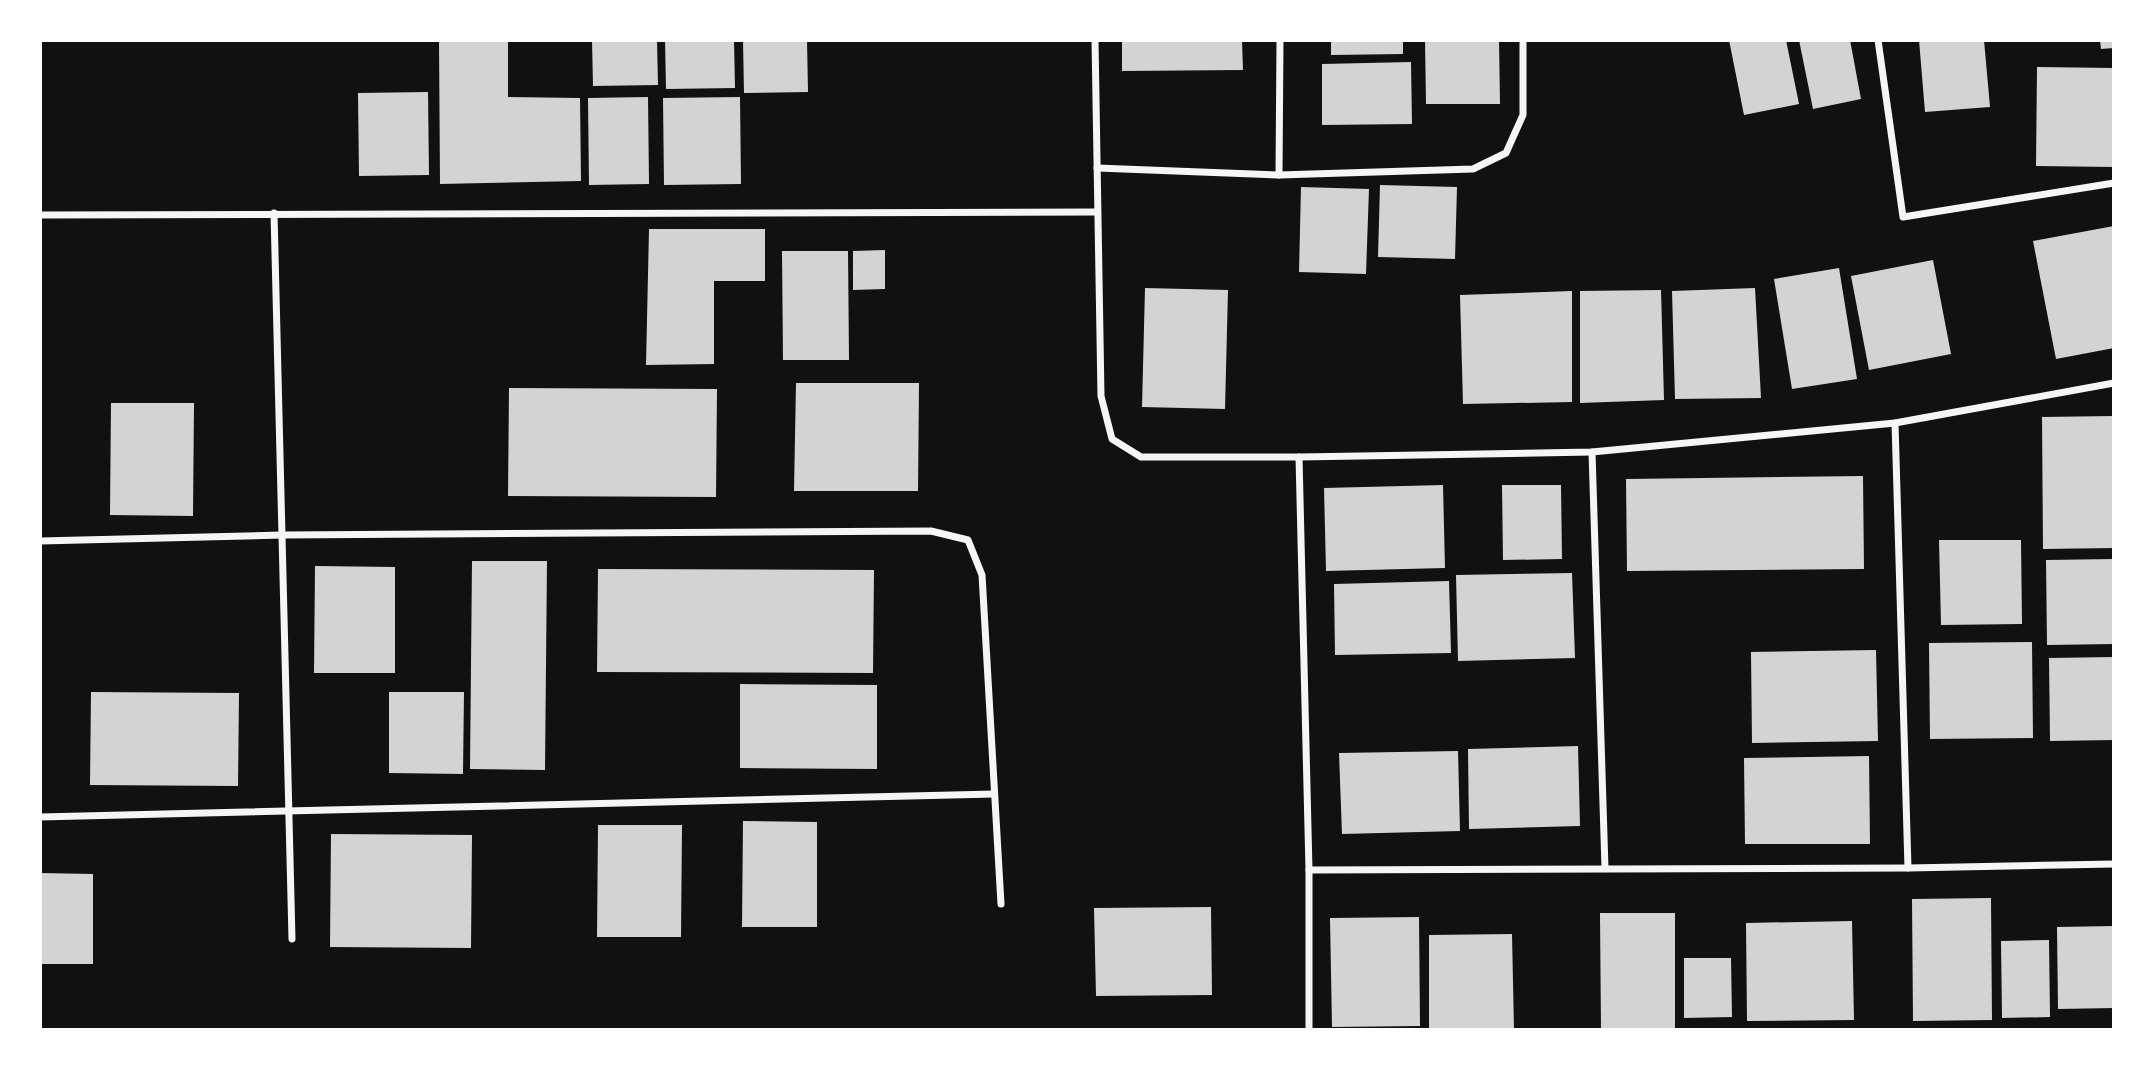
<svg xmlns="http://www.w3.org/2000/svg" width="2154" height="1070" font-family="Barlow,sans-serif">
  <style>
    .building { fill: #d3d3d3 }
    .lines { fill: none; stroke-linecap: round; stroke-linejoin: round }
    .minor { stroke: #f5f5f5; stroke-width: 7 }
  </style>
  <rect width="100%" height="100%" fill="#111"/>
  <!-- building -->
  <g class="building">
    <path d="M 439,40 L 508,40 L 508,97 L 580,98 L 581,181 L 440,184 Z"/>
    <path d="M 592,40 L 657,40 L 658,85 L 593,86 Z"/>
    <path d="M 665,40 L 734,40 L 735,88 L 666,89 Z"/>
    <path d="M 743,40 L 807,40 L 808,92 L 744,93 Z"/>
    <path d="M 1122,40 L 1242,40 L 1243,70 L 1122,71 Z"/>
    <path d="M 1331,40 L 1403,40 L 1403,54 L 1331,55 Z"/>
    <path d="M 1425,40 L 1499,40 L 1500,104 L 1426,104 Z"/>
    <path d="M 1729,40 L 1786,40 L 1799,104 L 1744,115 Z"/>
    <path d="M 1799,40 L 1850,40 L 1861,99 L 1813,109 Z"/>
    <path d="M 1919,40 L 1984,40 L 1990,107 L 1925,112 Z"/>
    <path d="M 2100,40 L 2114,40 L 2114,48 L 2101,49 Z"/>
    <path d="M 1411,62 L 1412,124 L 1322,125 L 1322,64 Z"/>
    <path d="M 2037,67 L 2114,68 L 2114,167 L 2036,166 Z"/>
    <path d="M 428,92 L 429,175 L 359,176 L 358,93 Z"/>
    <path d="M 648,97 L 649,184 L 589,185 L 588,98 Z"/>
    <path d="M 740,97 L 741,184 L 664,185 L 663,98 Z"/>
    <path d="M 1380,185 L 1457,187 L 1455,259 L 1378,257 Z"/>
    <path d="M 1301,187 L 1369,189 L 1366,274 L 1299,272 Z"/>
    <path d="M 2114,226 L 2114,348 L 2056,359 L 2033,241 Z"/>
    <path d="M 649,229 L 765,229 L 765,281 L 714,281 L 714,364 L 646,365 Z"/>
    <path d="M 885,250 L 885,289 L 853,290 L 853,251 Z"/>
    <path d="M 782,251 L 848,251 L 849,360 L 783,360 Z"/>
    <path d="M 1933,260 L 1951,354 L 1869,370 L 1851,276 Z"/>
    <path d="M 1839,268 L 1857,379 L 1792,389 L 1774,279 Z"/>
    <path d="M 1145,288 L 1228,290 L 1225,409 L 1142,407 Z"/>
    <path d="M 1755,288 L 1761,398 L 1675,399 L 1672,291 Z"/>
    <path d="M 1661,290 L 1664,400 L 1580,403 L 1580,291 Z"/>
    <path d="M 1572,291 L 1572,402 L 1463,404 L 1460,295 Z"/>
    <path d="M 796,383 L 919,383 L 918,491 L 794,491 Z"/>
    <path d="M 509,388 L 717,389 L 716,497 L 508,496 Z"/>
    <path d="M 111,403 L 194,403 L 193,516 L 110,515 Z"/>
    <path d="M 2114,416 L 2114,548 L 2043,549 L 2042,417 Z"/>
    <path d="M 1863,476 L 1864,569 L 1627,571 L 1626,479 Z"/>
    <path d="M 1443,485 L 1445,568 L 1326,571 L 1324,488 Z"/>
    <path d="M 1502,485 L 1561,485 L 1562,559 L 1503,560 Z"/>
    <path d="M 1939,540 L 2021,540 L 2022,624 L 1941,625 Z"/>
    <path d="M 2114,559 L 2114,644 L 2047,645 L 2046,560 Z"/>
    <path d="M 472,561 L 547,561 L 545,770 L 470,769 Z"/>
    <path d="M 315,566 L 395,567 L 395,673 L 314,673 Z"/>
    <path d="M 598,569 L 874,570 L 873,673 L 597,672 Z"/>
    <path d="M 1572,573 L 1575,658 L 1458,661 L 1456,575 Z"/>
    <path d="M 1449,581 L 1451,653 L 1335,655 L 1334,584 Z"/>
    <path d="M 2032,642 L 2033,738 L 1930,739 L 1929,643 Z"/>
    <path d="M 1876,650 L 1878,741 L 1752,743 L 1751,652 Z"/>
    <path d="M 2114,657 L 2114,740 L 2050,741 L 2049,658 Z"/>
    <path d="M 740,684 L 877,685 L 877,769 L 740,768 Z"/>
    <path d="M 91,692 L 239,693 L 238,786 L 90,785 Z"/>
    <path d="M 389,692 L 464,692 L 463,774 L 389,773 Z"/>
    <path d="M 1578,746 L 1580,826 L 1469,829 L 1468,749 Z"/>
    <path d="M 1458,751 L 1460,831 L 1342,834 L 1339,753 Z"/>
    <path d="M 1869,756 L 1870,844 L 1745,844 L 1744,758 Z"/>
    <path d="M 743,821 L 817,822 L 817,927 L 742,927 Z"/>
    <path d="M 598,825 L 682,825 L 681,937 L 597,937 Z"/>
    <path d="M 331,834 L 472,835 L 471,948 L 330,947 Z"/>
    <path d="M 40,873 L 93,874 L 93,964 L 40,964 Z"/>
    <path d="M 1991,898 L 1992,1020 L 1913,1021 L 1912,899 Z"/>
    <path d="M 1211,907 L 1212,995 L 1096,996 L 1094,908 Z"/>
    <path d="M 1600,913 L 1675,913 L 1675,1030 L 1601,1030 Z"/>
    <path d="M 1419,917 L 1420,1026 L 1332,1027 L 1330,918 Z"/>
    <path d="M 1852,921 L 1854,1020 L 1747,1021 L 1746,923 Z"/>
    <path d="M 2114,926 L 2114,1008 L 2058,1009 L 2057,927 Z"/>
    <path d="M 1512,934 L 1514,1030 L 1429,1030 L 1429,935 Z"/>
    <path d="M 2049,940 L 2050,1017 L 2002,1018 L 2001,941 Z"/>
    <path d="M 1684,958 L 1731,958 L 1732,1017 L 1684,1018 Z"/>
  </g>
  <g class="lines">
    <!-- minor -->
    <g class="minor">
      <path d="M 1095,40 L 1101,396 L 1112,439 L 1141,457 L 1299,457 L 1592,452 L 1895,423 L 2114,383"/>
      <path d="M 1878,40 L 1903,217 L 2114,183"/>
      <path d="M 1097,168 L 1279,175 L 1473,169 L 1506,153 L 1523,115 L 1523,40"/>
      <path d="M 1279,175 L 1280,40"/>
      <path d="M 274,213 L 292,939"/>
      <path d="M 40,215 L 1097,212"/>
      <path d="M 1895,423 L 1908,868"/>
      <path d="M 1592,452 L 1605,868"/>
      <path d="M 1299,457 L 1309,870 L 1309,1030"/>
      <path d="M 40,541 L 282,535 L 931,531 L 968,540 L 982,575 L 1001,904"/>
      <path d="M 40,817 L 994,794"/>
      <path d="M 1309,870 L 1908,868 L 2114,864"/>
    </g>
  </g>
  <!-- border -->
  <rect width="2154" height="1070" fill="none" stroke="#ffffff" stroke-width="84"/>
</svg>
